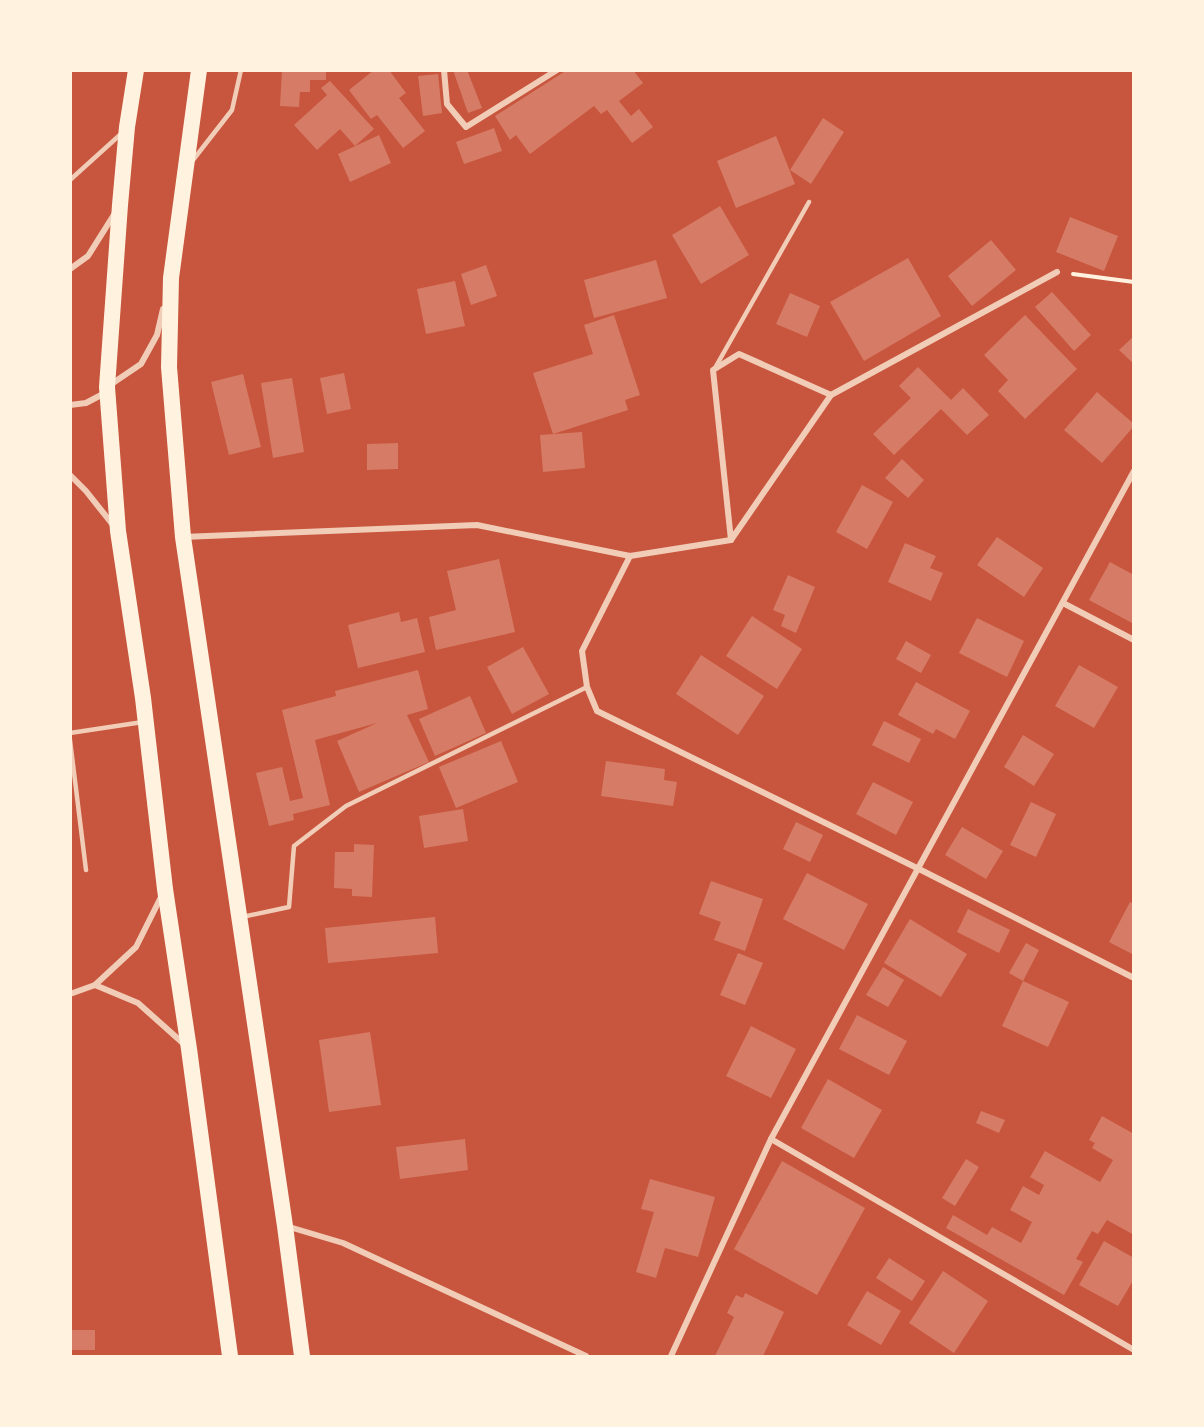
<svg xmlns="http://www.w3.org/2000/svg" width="1204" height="1427" font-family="Lato,sans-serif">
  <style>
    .building { fill: #d67c66 }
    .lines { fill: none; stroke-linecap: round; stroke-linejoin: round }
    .path { stroke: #fff3e0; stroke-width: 4 }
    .service { stroke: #f1ccb7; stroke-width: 4.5 }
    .minor { stroke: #f1ccb7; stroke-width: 6 }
    .trunk { stroke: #fff3e0; stroke-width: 16 }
  </style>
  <rect width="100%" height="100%" fill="#c8553d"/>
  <!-- building -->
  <g class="building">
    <path d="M 282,70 L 326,70 L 326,80 L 310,80 L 310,92 L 300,92 L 299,107 L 280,106 Z"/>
    <path d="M 374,70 L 389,70 L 406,93 L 399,98 L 425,131 L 403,148 L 377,115 L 371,119 L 349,90 Z"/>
    <path d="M 453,70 L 467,70 L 482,108 L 468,113 Z"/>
    <path d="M 567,70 L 633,70 L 643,83 L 619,101 L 631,116 L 639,109 L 653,127 L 632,143 L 607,110 L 601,114 L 594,106 L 530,154 L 516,135 L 510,140 L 495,116 Z"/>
    <path d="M 438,74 L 442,113 L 423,116 L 418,76 Z"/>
    <path d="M 330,81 L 374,129 L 355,146 L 340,129 L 317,150 L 294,125 L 327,95 L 321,88 Z"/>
    <path d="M 823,118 L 844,132 L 811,184 L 790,170 Z"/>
    <path d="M 494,128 L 502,151 L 464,164 L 456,142 Z"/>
    <path d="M 379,135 L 391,163 L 350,182 L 338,154 Z"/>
    <path d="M 776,136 L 795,184 L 736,208 L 717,161 Z"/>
    <path d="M 720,206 L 749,255 L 701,284 L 672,235 Z"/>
    <path d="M 1070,217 L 1118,236 L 1104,271 L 1056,252 Z"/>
    <path d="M 991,240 L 1016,270 L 972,306 L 948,276 Z"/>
    <path d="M 908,258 L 941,316 L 864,361 L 830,302 Z"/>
    <path d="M 656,260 L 667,298 L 594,318 L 584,280 Z"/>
    <path d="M 486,265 L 497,296 L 471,305 L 461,274 Z"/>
    <path d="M 455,281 L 465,326 L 426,334 L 417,289 Z"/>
    <path d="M 1052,292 L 1091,335 L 1074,351 L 1035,307 Z"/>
    <path d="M 790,293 L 820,306 L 807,337 L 776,324 Z"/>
    <path d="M 614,315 L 640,395 L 625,400 L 628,410 L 553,434 L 533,373 L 593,354 L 584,325 Z"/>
    <path d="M 1025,315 L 1077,369 L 1025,419 L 998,391 L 1008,380 L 984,355 Z"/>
    <path d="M 1134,336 L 1134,364 L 1119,350 Z"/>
    <path d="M 918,367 L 951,400 L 963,388 L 989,415 L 967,435 L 941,409 L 894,455 L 873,434 L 911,398 L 899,386 Z"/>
    <path d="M 344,373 L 351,409 L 327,414 L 320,378 Z"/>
    <path d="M 243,374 L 261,447 L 229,455 L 211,382 Z"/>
    <path d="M 292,378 L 304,452 L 273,458 L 261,383 Z"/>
    <path d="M 1097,392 L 1134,424 L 1134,426 L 1102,463 L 1064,430 Z"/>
    <path d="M 582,432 L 585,468 L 543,472 L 540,435 Z"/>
    <path d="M 398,443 L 398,469 L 367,470 L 367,444 Z"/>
    <path d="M 902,459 L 924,480 L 908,498 L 885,478 Z"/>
    <path d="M 862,485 L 893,502 L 867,549 L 836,532 Z"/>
    <path d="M 997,537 L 1043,568 L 1024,597 L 977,565 Z"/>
    <path d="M 905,543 L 936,556 L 930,568 L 943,573 L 931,601 L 888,582 Z"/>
    <path d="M 499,559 L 515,632 L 436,650 L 429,617 L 456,610 L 447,571 Z"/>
    <path d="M 1110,562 L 1134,575 L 1134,624 L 1089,600 Z"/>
    <path d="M 788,575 L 815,587 L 796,633 L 781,626 L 785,615 L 773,610 Z"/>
    <path d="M 399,612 L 401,622 L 417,618 L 425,652 L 358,668 L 348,625 Z"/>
    <path d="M 752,616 L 802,649 L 777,689 L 726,656 Z"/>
    <path d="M 977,618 L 1024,641 L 1007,677 L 959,653 Z"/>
    <path d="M 906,641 L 931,655 L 921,673 L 896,659 Z"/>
    <path d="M 523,647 L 549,694 L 512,714 L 487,667 Z"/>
    <path d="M 701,655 L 764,696 L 738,735 L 676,694 Z"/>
    <path d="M 1079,665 L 1118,687 L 1094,728 L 1055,706 Z"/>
    <path d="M 418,670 L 428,709 L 407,715 L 429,762 L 359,792 L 337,741 L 377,723 L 315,740 L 330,805 L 293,814 L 294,820 L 269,826 L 256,773 L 282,767 L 290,801 L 303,798 L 282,710 L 336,696 L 335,691 Z"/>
    <path d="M 916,682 L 970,711 L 955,739 L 936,729 L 933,734 L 898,715 Z"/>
    <path d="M 470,696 L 486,733 L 435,756 L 419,719 Z"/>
    <path d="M 884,721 L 921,739 L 909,763 L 872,745 Z"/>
    <path d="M 1023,735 L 1054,754 L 1034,786 L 1004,767 Z"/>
    <path d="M 501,741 L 518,782 L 456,808 L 439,767 Z"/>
    <path d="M 606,761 L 665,769 L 664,780 L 677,782 L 673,806 L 601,796 Z"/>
    <path d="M 873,782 L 913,802 L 896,835 L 856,814 Z"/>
    <path d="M 1031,802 L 1056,814 L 1036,857 L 1010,845 Z"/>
    <path d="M 463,809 L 468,841 L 424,848 L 419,816 Z"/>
    <path d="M 796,822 L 823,835 L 810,862 L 783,849 Z"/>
    <path d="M 962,827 L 1003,851 L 986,879 L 945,855 Z"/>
    <path d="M 354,844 L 374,845 L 372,897 L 352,896 L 352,889 L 334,888 L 335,852 L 354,852 Z"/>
    <path d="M 807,873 L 868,904 L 844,950 L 783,919 Z"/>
    <path d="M 711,881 L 763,899 L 745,951 L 714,940 L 721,922 L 699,914 Z"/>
    <path d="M 1130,902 L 1134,904 L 1134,955 L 1109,942 Z"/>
    <path d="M 968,909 L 1010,930 L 999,953 L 957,932 Z"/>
    <path d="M 435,917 L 438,953 L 328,963 L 325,928 Z"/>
    <path d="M 910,919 L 967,954 L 941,997 L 884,963 Z"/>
    <path d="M 1026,943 L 1039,950 L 1023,981 L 1009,973 Z"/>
    <path d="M 738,953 L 763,963 L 745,1005 L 720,995 Z"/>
    <path d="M 883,967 L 904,980 L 888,1007 L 866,995 Z"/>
    <path d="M 1023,981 L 1069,1002 L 1048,1047 L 1002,1026 Z"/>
    <path d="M 857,1015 L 907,1041 L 889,1075 L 839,1049 Z"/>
    <path d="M 751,1026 L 796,1049 L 771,1098 L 726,1076 Z"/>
    <path d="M 370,1032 L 381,1105 L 329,1112 L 319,1040 Z"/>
    <path d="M 828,1079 L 882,1110 L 854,1158 L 801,1128 Z"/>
    <path d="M 981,1111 L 1005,1120 L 999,1133 L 976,1123 Z"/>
    <path d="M 1102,1116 L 1134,1134 L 1134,1235 L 1107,1220 L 1098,1234 L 1092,1231 L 1076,1259 L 1083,1262 L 1064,1295 L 946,1228 L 953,1215 L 987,1235 L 992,1227 L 1021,1243 L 1032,1222 L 1010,1210 L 1023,1186 L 1039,1195 L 1044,1185 L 1030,1177 L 1045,1151 L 1100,1182 L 1113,1160 L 1092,1148 L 1095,1143 L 1089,1140 Z"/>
    <path d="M 465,1139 L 468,1170 L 400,1179 L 396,1147 Z"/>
    <path d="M 966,1159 L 979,1167 L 955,1206 L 942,1198 Z"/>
    <path d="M 782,1161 L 865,1208 L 817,1295 L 734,1249 Z"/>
    <path d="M 650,1179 L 715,1197 L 698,1257 L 665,1248 L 656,1278 L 636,1272 L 654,1212 L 641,1209 Z"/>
    <path d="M 1104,1241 L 1134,1258 L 1134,1279 L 1118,1306 L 1079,1285 Z"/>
    <path d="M 889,1258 L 925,1281 L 912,1301 L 876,1278 Z"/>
    <path d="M 943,1271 L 988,1301 L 954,1353 L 909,1323 Z"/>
    <path d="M 867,1291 L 901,1311 L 881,1345 L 847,1325 Z"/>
    <path d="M 745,1293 L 784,1312 L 763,1356 L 715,1356 L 734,1317 L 727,1313 L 736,1295 L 743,1298 Z"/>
    <rect x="70" y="1330" width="25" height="20"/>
  </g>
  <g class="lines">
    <!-- path -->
    <path class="path" d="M 1073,274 L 1134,282"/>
    <!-- service -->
    <g class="service">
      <path d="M 193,160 L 232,110 L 241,70"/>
      <path d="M 70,180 L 122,133"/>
      <path d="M 715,368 L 809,202"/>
      <path d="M 70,733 L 143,722"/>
      <path d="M 70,740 L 86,870"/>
      <path d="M 242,917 L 289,907 L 294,846 L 346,806 L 587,687"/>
    </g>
    <!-- minor -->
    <g class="minor">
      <path d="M 444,70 L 447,104 L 466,127 L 557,70"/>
      <path d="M 70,269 L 88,256 L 115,213"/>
      <path d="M 70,405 L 86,403 L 103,394 L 107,387 L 141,364 L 157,335 L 163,309"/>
      <path d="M 70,475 L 86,491 L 113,525"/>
      <path d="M 183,537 L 477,525 L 630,556 L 731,540 L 831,395 L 1057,272"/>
      <path d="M 731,540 L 713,370 L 739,354 L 831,395"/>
      <path d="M 630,556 L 582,651 L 587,687 L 597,711 L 919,869 L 1134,978"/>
      <path d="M 1063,603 L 1134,640"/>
      <path d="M 162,895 L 136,947 L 95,985 L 138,1003 L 185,1045"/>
      <path d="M 70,994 L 95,985"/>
      <path d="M 771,1139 L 1134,1350"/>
      <path d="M 286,1226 L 343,1243 L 586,1356"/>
      <path d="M 671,1356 L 771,1139 L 1134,471"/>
    </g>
    <!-- trunk -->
    <g class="trunk">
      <path d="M 136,70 L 127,127 L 120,205 L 107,387 L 118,531 L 143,698 L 165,889 L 189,1049 L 230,1356"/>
      <path d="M 199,70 L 171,278 L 169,367 L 183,537 L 285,1226 L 302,1356"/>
    </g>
  </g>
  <!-- border -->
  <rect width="1204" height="1427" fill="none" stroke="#fff3e0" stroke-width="144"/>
</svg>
